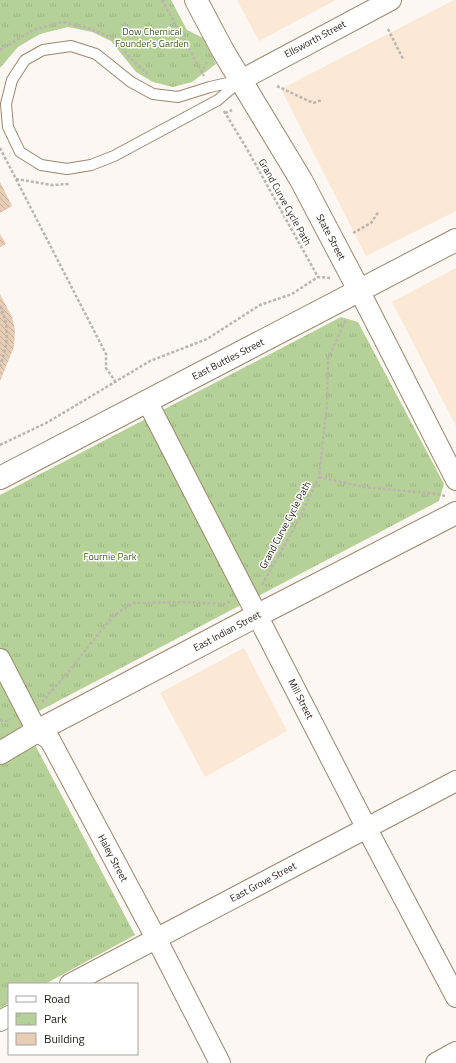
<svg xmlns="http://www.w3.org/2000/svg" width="456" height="1063" font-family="'Titillium Web',sans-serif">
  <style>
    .built { fill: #fbe8d5 }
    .park { fill: url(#park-tufts) }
    .building { fill: url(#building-back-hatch) }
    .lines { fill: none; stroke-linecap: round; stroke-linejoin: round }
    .service-casing { stroke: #9d866e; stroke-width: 12 }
    .minor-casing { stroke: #9d866e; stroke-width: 22 }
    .tertiary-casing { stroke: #9d866e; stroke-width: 24 }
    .trunk-casing { stroke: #9d866e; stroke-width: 24 }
    .path { stroke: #bbb5af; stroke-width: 2.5; stroke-dasharray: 3 2; stroke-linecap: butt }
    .service { stroke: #fff; stroke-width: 10 }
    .minor { stroke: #fff; stroke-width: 20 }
    .tertiary { stroke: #fff; stroke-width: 22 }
    .trunk { stroke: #fff; stroke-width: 22 }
    .labels { text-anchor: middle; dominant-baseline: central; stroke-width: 3; stroke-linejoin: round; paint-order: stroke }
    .park-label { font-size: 10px; fill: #415b21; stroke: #fff }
    .street-label { font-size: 10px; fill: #241b12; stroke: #fff }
  </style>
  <defs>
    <pattern id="park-tufts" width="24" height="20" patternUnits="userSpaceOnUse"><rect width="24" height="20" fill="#b5d198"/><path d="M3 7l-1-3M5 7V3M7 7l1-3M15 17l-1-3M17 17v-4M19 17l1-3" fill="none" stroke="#9cb382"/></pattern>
    <pattern id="building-back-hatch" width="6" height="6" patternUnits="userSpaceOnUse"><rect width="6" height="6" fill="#e6cdb4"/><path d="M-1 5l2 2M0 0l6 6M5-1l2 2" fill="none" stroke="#c5af9a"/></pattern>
  </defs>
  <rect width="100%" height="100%" fill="#fcf7f2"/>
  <!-- built -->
  <g class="built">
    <path d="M 237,0 L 336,0 L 259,41 Z"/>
    <path d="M 454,0 L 456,0 L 456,211 L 366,256 L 281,89 Z"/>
    <path d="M 456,268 L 456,426 L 392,302 Z"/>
    <path d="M 244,648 L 287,731 L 205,777 L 160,693 Z"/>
  </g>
  <!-- park -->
  <g class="park">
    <path d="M 0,0 L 171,0 L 187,30 L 203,38 L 216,64 L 192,82 L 173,87 L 153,82 L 136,72 L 111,41 L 92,32 L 68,27 L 40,34 L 18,47 L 0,68 Z"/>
    <path d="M 341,317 L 358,322 L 444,484 L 439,501 L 22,720 L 135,935 L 45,984 L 9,984 L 9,1003 L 0,1008 L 0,495 Z"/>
  </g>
  <!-- building -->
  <g class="building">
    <path d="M 0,182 L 12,206 L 0,213 Z"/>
    <path d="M 0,234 L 6,244 L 0,247 Z"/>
    <path d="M 0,294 L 12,317 L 15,330 L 14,347 L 0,381 Z"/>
  </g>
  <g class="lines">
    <defs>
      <path id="service" d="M 71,46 L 96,54 L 131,82 L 153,94 L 178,97 L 210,87 L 241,80 L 218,100 L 114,156 L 91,165 L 67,169 L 41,165 L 20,152 L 8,127 L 6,104 L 12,80 L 25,60 L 43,50 Z"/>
      <g id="minor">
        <path d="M 241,80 L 391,0"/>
        <path d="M 360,292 L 456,480"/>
        <path d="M 147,401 L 366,827 L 456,997"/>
        <path d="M 0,659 L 37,731 L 50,740 L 156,938 L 220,1063"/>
        <path d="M 70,984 L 456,781"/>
        <path d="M 0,1021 L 9,1016"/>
        <path d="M 436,1063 L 456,1052"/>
      </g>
      <path id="tertiary" d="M 196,0 L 223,51 L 301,180 L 360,292"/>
      <g id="trunk">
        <path d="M 0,478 L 456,240"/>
        <path d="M 0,753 L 37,731 L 258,615 L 456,513"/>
      </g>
    </defs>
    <!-- service casing -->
    <use href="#service" class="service-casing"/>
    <!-- minor casing -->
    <use href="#minor" class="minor-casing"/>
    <!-- tertiary casing -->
    <use href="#tertiary" class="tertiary-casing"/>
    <!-- trunk casing -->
    <use href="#trunk" class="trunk-casing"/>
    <!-- path -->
    <g class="path">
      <path d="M 162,0 L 204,76"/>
      <path d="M 388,29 L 403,59"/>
      <path d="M 0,50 L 33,30 L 62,22 L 88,28 L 115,39 L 130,58 L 150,76"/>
      <path d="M 201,73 L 207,62"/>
      <path d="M 277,86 L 313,103 L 322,100"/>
      <path d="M 224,111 L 247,149 L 318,277 L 330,278"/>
      <path d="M 225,113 L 232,110"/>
      <path d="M 0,148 L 106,354 L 106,368 L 115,381"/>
      <path d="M 16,179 L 52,185 L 70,184"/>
      <path d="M 353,233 L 371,223 L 379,211"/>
      <path d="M 0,306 C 10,327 8,344 0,366"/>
      <path d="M 0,445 L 48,422 L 150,361 L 207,339 L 260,305 L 292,294 L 318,277"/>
      <path d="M 319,477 L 363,487 L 438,494 L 445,496"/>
      <path d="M 262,585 L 297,523 L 319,477 L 327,404 L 328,358 L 346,320"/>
      <path d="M 42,702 L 68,672 L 113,616 L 133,603 L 185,602 L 224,604 L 230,602"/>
      <path d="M 0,720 L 7,721 L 11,719"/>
    </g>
    <!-- service -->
    <use href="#service" class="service"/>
    <!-- minor -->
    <use href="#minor" class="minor"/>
    <!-- tertiary -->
    <use href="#tertiary" class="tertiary"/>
    <!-- trunk -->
    <use href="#trunk" class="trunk"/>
  </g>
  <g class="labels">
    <!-- park labels -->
    <g class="park-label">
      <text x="152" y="31">Dow Chemical<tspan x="152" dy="12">Founder's Garden</tspan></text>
      <text x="110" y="556">Fournie Park</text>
    </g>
    <!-- street labels -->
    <g class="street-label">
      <text transform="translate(315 39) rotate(-28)">Ellsworth Street</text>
      <text transform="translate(285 202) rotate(61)">Grand Curve Cycle Path</text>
      <text transform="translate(331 237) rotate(62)">State Street</text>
      <text transform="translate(228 359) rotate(-27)">East Buttles Street</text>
      <text transform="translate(285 525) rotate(-62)">Grand Curve Cycle Path</text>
      <text transform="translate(227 631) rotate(-28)">East Indian Street</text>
      <text transform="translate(301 699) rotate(63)">Mill Street</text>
      <text transform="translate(113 858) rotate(62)">Haley Street</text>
      <text transform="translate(263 882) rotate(-28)">East Grove Street</text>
    </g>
  </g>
  <!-- legend -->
  <rect x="8" y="983" width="130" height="72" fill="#ffffff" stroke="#a7a4a0"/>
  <rect x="16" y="996" width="20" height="6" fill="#ffffff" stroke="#a7a4a0"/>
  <text x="44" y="1003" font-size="12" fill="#241b12">Road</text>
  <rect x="16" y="1013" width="20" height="12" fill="url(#park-tufts)" stroke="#a7a4a0"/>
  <text x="44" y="1023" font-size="12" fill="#241b12">Park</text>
  <rect x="16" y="1033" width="20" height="12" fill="#e6cdb4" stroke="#a7a4a0"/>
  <text x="44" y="1043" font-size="12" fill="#241b12">Building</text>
</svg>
